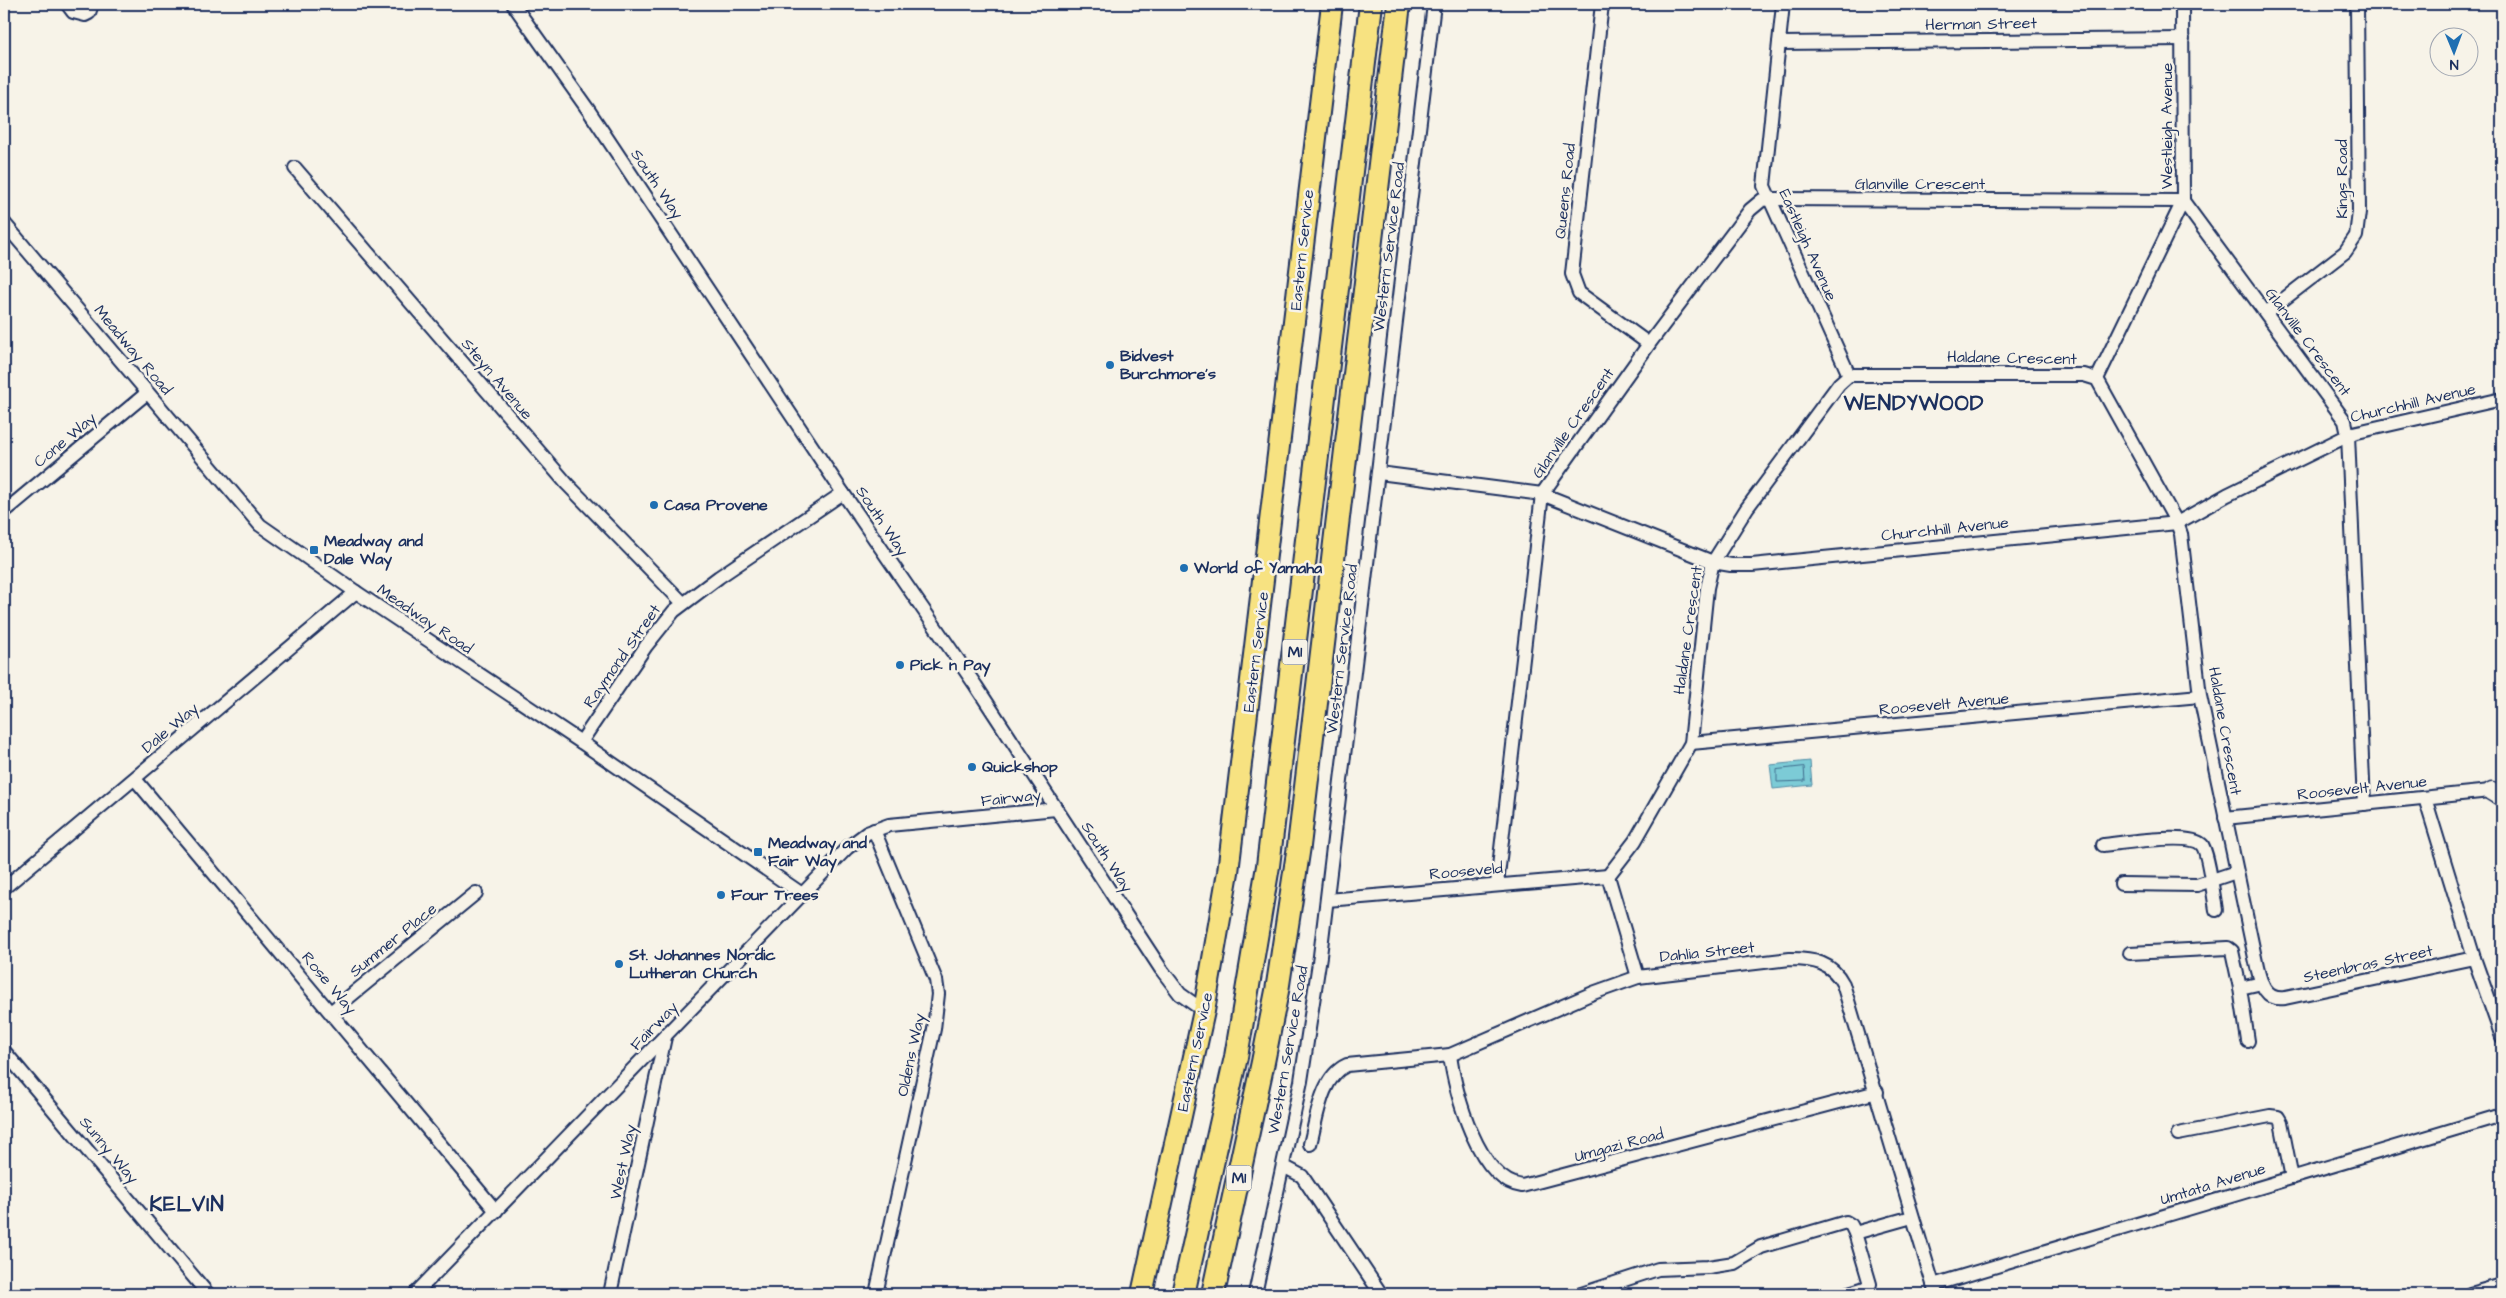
<svg xmlns="http://www.w3.org/2000/svg" width="2506" height="1298" font-family="'Architects Daughter',sans-serif">
  <style>
    .water { fill: #7bcbd6; stroke: #558da6 }
    .lines { fill: none; stroke-linecap: round; stroke-linejoin: round }
    .shore { stroke: #416d8e; stroke-width: 1 }
    .street-casing { stroke: #1b2f5e; stroke-width: 16 }
    .secondary-casing { stroke: #1b2f5e; stroke-width: 21 }
    .primary-casing { stroke: #1b2f5e; stroke-width: 24 }
    .highway-casing { stroke: #1b2f5e; stroke-width: 26 }
    .street { stroke: #f7f3e8; stroke-width: 12 }
    .secondary { stroke: #f7f3e8; stroke-width: 18 }
    .primary { stroke: #f7e281; stroke-width: 20 }
    .highway { stroke: #f7e281; stroke-width: 22 }
    .poi-dot { fill: #1f6fb2; stroke: #f7f3e8; stroke-width: 2 }
    .labels { text-anchor: middle; dominant-baseline: central; stroke-width: 5; stroke-linejoin: round; paint-order: stroke }
    .shield { fill: #f7f3e8; stroke: #5d6a87; stroke-width: 1 }
    .shield-label { font-size: 15px; font-weight: bold; fill: #1b2f5e }
    .street-label { font-size: 16px; fill: #1b2f5e; stroke: #f7f3e8 }
    .poi-label { font-size: 16px; font-weight: bold; fill: #1b2f5e; stroke: #f7f3e8; text-anchor: start }
    .district-label { font-size: 21px; font-weight: bold; letter-spacing: 1px; fill: #1b2f5e; stroke: #f7f3e8 }
  </style>
  <rect width="100%" height="100%" fill="#f7f3e8"/>
  <filter id="ink" filterUnits="userSpaceOnUse"><feTurbulence type="fractalNoise" baseFrequency=".02" numOctaves="2"/><feDisplacementMap in="SourceGraphic" scale="10" xChannelSelector="R" yChannelSelector="G"/><feConvolveMatrix kernelMatrix="1 2 1 2 8 2 1 2 1" color-interpolation-filters="sRGB"/></filter>
  <g filter="url(#ink)">
    <!-- water -->
    <path class="water" d="M 1810,761 L 1812,785 L 1773,789 L 1770,765 Z"/>
    <g class="lines">
      <!-- shore -->
      <path class="shore" d="M 1804,767 L 1805,781 L 1777,782 L 1777,770 Z"/>
      <defs>
        <g id="street">
          <path d="M 67,4 L 73,12 L 85,15 L 89,13 L 92,4"/>
          <path d="M 513,4 L 589,111 L 843,493 L 976,686 L 1161,969 L 1180,994 L 1204,1011"/>
          <path d="M 1602,4 L 1572,274 L 1579,293 L 1649,344"/>
          <path d="M 1783,4 L 1764,186 L 1849,375"/>
          <path d="M 1779,43 L 2183,39"/>
          <path d="M 295,168 L 567,484 L 683,603"/>
          <path d="M 4,223 L 260,525 L 356,592 L 581,742 L 802,894"/>
          <path d="M 2266,313 L 2345,252 L 2356,236 L 2359,212 L 2357,4"/>
          <path d="M 2097,379 L 2183,201 L 2182,4"/>
          <path d="M 1379,473 L 1542,494 L 1713,562 L 1731,565 L 1752,565 L 2177,523 L 2227,495 L 2353,433 L 2502,399"/>
          <path d="M 4,512 L 147,393"/>
          <path d="M 581,742 L 646,646 L 674,611 L 719,577 L 843,493"/>
          <path d="M 1691,743 L 2200,696"/>
          <path d="M 135,779 L 496,1211"/>
          <path d="M 2425,798 L 2474,958 L 2502,1037"/>
          <path d="M 2225,818 L 2500,790"/>
          <path d="M 874,830 L 936,980 L 938,994 L 934,1029 L 876,1294"/>
          <path d="M 2103,845 C 2121,843 2191,832 2202,845 C 2208,852 2214,898 2216,910"/>
          <path d="M 1608,876 L 1635,841 L 1691,743 L 1707,588 L 1713,562 L 1747,508 L 1839,384 L 1849,375 L 2084,375 L 2097,379 L 2177,523 L 2181,534 L 2200,696 L 2257,967 C 2261,983 2265,1001 2285,998 L 2474,958"/>
          <path d="M 1608,876 L 1638,977"/>
          <path d="M 1497,884 L 1542,494 L 1649,344 L 1750,210 L 1762,200 L 1770,199 L 2183,201 L 2345,421 L 2348,435 L 2364,804"/>
          <path d="M 2121,884 L 2197,885 L 2236,872"/>
          <path d="M 4,888 L 356,592"/>
          <path d="M 1327,900 L 1608,876"/>
          <path d="M 2130,953 L 2228,948 L 2232,951 L 2240,988"/>
          <path d="M 332,1011 L 476,893"/>
          <path d="M 2248,1041 L 2240,988 L 2262,983"/>
          <path d="M 4,1051 L 208,1294"/>
          <path d="M 1450,1055 C 1455,1093 1478,1180 1522,1186 L 1877,1092"/>
          <path d="M 2178,1134 L 2270,1116 L 2278,1117 L 2281,1122 L 2292,1178"/>
          <path d="M 1310,1144 C 1317,1119 1320,1077 1347,1065 L 1450,1055 L 1593,993 L 1638,977 L 1790,959 C 1813,959 1832,962 1843,984 L 1936,1294"/>
          <path d="M 1283,1166 L 1302,1176 L 1381,1294"/>
          <path d="M 1855,1233 L 1912,1217"/>
          <path d="M 1933,1285 L 2502,1115"/>
          <path d="M 415,1294 L 847,848 L 867,833 L 889,825 L 1056,809"/>
          <path d="M 610,1294 L 665,1037"/>
          <path d="M 1255,1294 L 1301,1081 L 1320,956 L 1434,4"/>
          <path d="M 1581,1294 L 1658,1269 L 1708,1267 L 1734,1263 L 1761,1247 L 1846,1222 L 1851,1225 L 1855,1233 L 1870,1284 L 1865,1288 L 1846,1294"/>
          <path d="M 2470,1294 L 2502,1285"/>
        </g>
        <path id="secondary" d="M 2492,791 L 2502,797"/>
        <path id="primary" d="M 1142,1294 L 1204,1011 L 1228,872 L 1332,4"/>
        <g id="highway">
          <path d="M 1183,1294 L 1236,1057 L 1268,866 L 1371,4"/>
          <path d="M 1213,1294 L 1263,1062 L 1277,991 L 1299,846 L 1399,4"/>
        </g>
      </defs>
      <!-- street casing -->
      <use href="#street" class="street-casing"/>
      <!-- secondary casing -->
      <use href="#secondary" class="secondary-casing"/>
      <!-- primary casing -->
      <use href="#primary" class="primary-casing"/>
      <!-- highway casing -->
      <use href="#highway" class="highway-casing"/>
      <!-- street -->
      <use href="#street" class="street"/>
      <!-- secondary -->
      <use href="#secondary" class="secondary"/>
      <!-- primary -->
      <use href="#primary" class="primary"/>
      <!-- highway -->
      <use href="#highway" class="highway"/>
    </g>
  </g>
  <!-- markers -->
  <g class="poi-dot">
    <circle cx="1110" cy="365" r="5"/>
    <circle cx="654" cy="505" r="5"/>
    <rect x="309" y="545" width="10" height="10" rx="2.5"/>
    <circle cx="1184" cy="568" r="5"/>
    <circle cx="900" cy="665" r="5"/>
    <circle cx="972" cy="767" r="5"/>
    <rect x="753" y="847" width="10" height="10" rx="2.5"/>
    <circle cx="721" cy="895" r="5"/>
    <circle cx="619" cy="964" r="5"/>
  </g>
  <g class="labels">
    <!-- shield labels -->
    <g class="shield">
      <rect x="1282.5" y="639.5" width="25" height="25" rx="4"/>
      <rect x="1226.5" y="1165.5" width="25" height="25" rx="4"/>
    </g>
    <g class="shield-label">
      <text x="1295" y="652">M1</text>
      <text x="1239" y="1178">M1</text>
    </g>
    <!-- street labels -->
    <g class="street-label">
      <text transform="translate(1981 24) rotate(-1)">Herman Street</text>
      <text transform="translate(2167 126) rotate(-90)">Westleigh Avenue</text>
      <text transform="translate(2342 179) rotate(-90)">Kings Road</text>
      <text transform="translate(657 184) rotate(56)">South Way</text>
      <text x="1920" y="184">Glanville Crescent</text>
      <text transform="translate(1565 191) rotate(-84)">Queens Road</text>
      <text transform="translate(1808 245) rotate(66)">Eastleigh Avenue</text>
      <text transform="translate(1389 247) rotate(-83)">Western Service Road</text>
      <text transform="translate(1302 250) rotate(-84)">Eastern Service</text>
      <text transform="translate(2308 342) rotate(53)">Glanville Crescent</text>
      <text transform="translate(133 350) rotate(50)">Meadway Road</text>
      <text transform="translate(2012 358) rotate(1)">Haldane Crescent</text>
      <text transform="translate(497 379) rotate(50)">Steyn Avenue</text>
      <text transform="translate(2413 403) rotate(-13)">Churchhill Avenue</text>
      <text transform="translate(1573 423) rotate(-55)">Glanville Crescent</text>
      <text transform="translate(65 440) rotate(-40)">Cone Way</text>
      <text transform="translate(882 521) rotate(56)">South Way</text>
      <text transform="translate(1945 529) rotate(-6)">Churchhill Avenue</text>
      <text transform="translate(425 619) rotate(34)">Meadway Road</text>
      <text transform="translate(1688 630) rotate(-82)">Haldane Crescent</text>
      <text transform="translate(1342 649) rotate(-83)">Western Service Road</text>
      <text transform="translate(1256 652) rotate(-83)">Eastern Service</text>
      <text transform="translate(622 656) rotate(-55)">Raymond Street</text>
      <text transform="translate(1944 704) rotate(-5)">Roosevelt Avenue</text>
      <text transform="translate(170 728) rotate(-40)">Dale Way</text>
      <text transform="translate(2225 731) rotate(80)">Haldane Crescent</text>
      <text transform="translate(2362 788) rotate(-6)">Roosevelt Avenue</text>
      <text transform="translate(1011 798) rotate(-6)">Fairway</text>
      <text transform="translate(1107 857) rotate(57)">South Way</text>
      <text transform="translate(1466 871) rotate(-5)">Rooseveld</text>
      <text transform="translate(393 940) rotate(-39)">Summer Place</text>
      <text transform="translate(1707 952) rotate(-6)">Dahlia Street</text>
      <text transform="translate(2368 964) rotate(-12)">Steenbras Street</text>
      <text transform="translate(329 983) rotate(50)">Rose Way</text>
      <text transform="translate(654 1026) rotate(-46)">Fairway</text>
      <text transform="translate(1288 1050) rotate(-80)">Western Service Road</text>
      <text transform="translate(1195 1052) rotate(-78)">Eastern Service</text>
      <text transform="translate(911 1055) rotate(-78)">Oldens Way</text>
      <text transform="translate(1619 1145) rotate(-15)">Umgazi Road</text>
      <text transform="translate(109 1150) rotate(50)">Sunny Way</text>
      <text transform="translate(623 1162) rotate(-78)">West Way</text>
      <text transform="translate(2213 1184) rotate(-17)">Umtata Avenue</text>
    </g>
    <!-- poi labels -->
    <g class="poi-label">
      <text x="1120" y="356">Bidvest<tspan x="1120" dy="18">Burchmore's</tspan></text>
      <text x="664" y="505">Casa Provene</text>
      <text x="324" y="541">Meadway and<tspan x="324" dy="18">Dale Way</tspan></text>
      <text x="1194" y="568">World of Yamaha</text>
      <text x="910" y="665">Pick n Pay</text>
      <text x="982" y="767">Quickshop</text>
      <text x="768" y="843">Meadway and<tspan x="768" dy="18">Fair Way</tspan></text>
      <text x="731" y="895">Four Trees</text>
      <text x="629" y="955">St. Johannes Nordic<tspan x="629" dy="18">Lutheran Church</tspan></text>
    </g>
    <!-- district labels -->
    <g class="district-label">
      <text x="1914" y="403">WENDYWOOD</text>
      <text x="187" y="1204">KELVIN</text>
    </g>
  </g>
  <!-- margin -->
  <rect width="2506" height="1298" fill="none" stroke="#f7f3e8" stroke-width="20"/>
  <rect x="10" y="10" width="2486" height="1278" fill="none" stroke="#1b2f5e" stroke-width="2" filter="url(#ink)"/>
  <!-- north arrow -->
  <g transform="translate(2454 52) rotate(179)"><circle r="24" fill="#f7f3e8" stroke="#9fa5b1"/>
  <path d="M0-4L9 19L0 12L-9 19Z" fill="#1f6fb2"/>
  <text y="-8" font-size="14" font-weight="bold" text-anchor="middle" fill="#1b2f5e">N</text>
  </g>
</svg>
